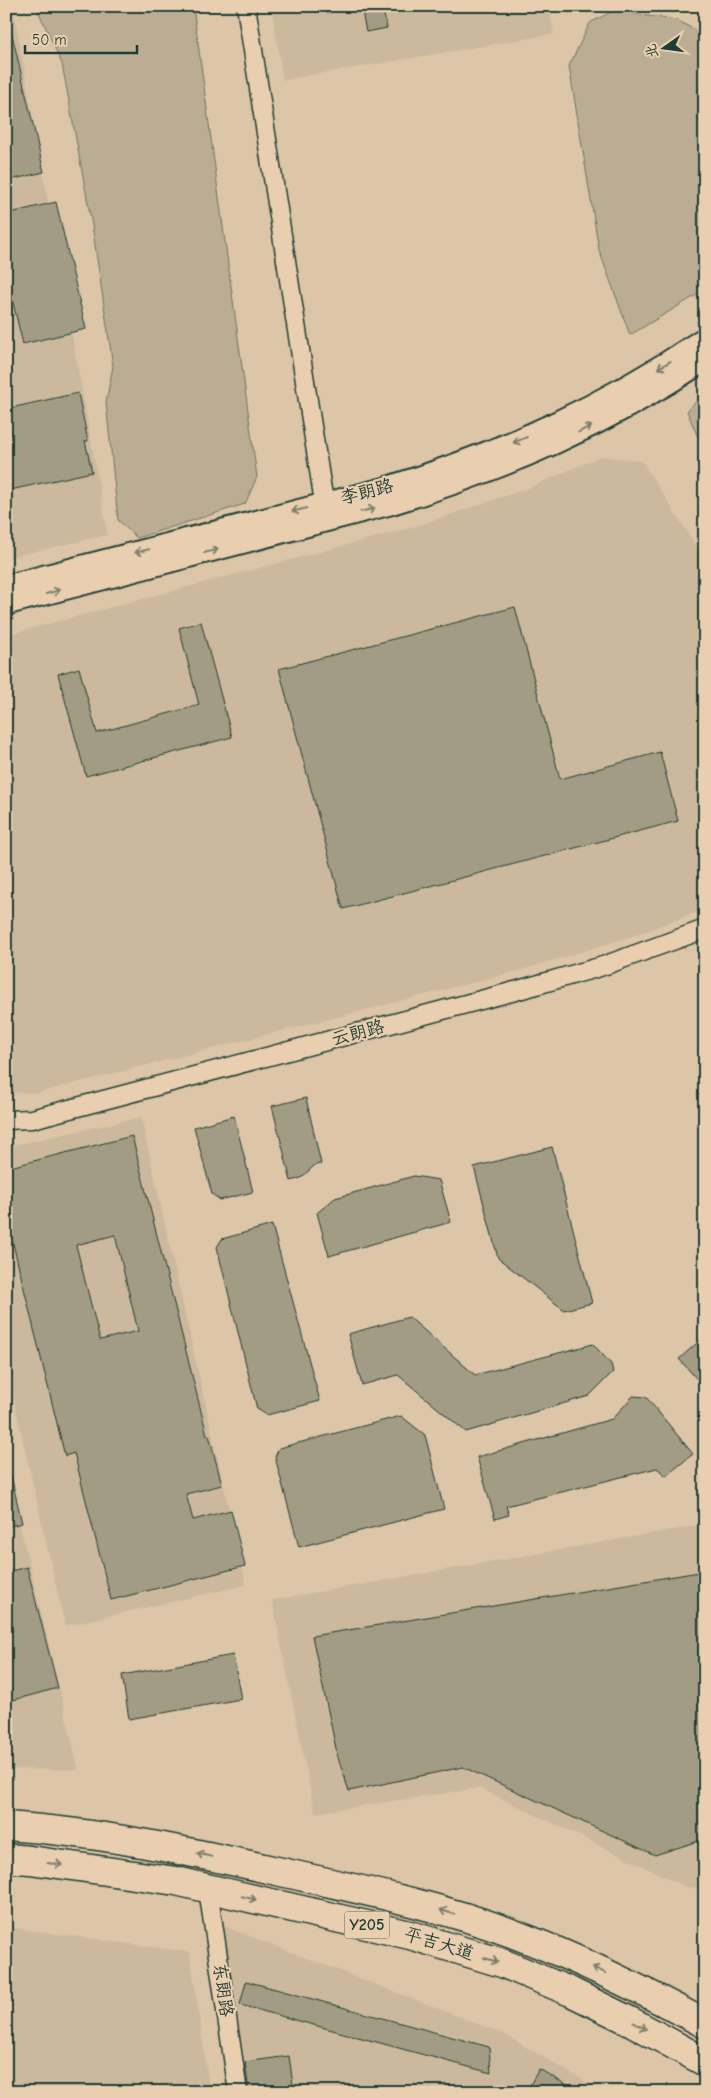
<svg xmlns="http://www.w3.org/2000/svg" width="711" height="2098" font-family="'Comic Neue','LXGW WenKai TC',sans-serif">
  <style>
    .built { fill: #ccb99d }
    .green { fill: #baad93; stroke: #6c7564 }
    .building { fill: #a39c84; stroke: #1f3d34; fill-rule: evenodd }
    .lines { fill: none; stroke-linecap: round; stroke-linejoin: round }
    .minor-casing { stroke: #1f3d34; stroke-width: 21 }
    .tertiary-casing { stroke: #1f3d34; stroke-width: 25 }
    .primary-casing { stroke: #1f3d34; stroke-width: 31 }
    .minor { stroke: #e9cfb0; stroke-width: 18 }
    .tertiary { stroke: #e9cfb0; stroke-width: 21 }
    .primary { stroke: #e9cfb0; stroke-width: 28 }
    .oneway { stroke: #7a7f6c }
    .labels { text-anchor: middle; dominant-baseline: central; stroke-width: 4.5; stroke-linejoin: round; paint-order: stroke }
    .shield { fill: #e9cfb0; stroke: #5c6959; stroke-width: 1 }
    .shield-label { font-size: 16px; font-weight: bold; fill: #1f3d34 }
    .street-label { font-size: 18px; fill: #1f3d34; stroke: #e9cfb0 }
  </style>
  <rect width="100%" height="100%" fill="#ddc6a8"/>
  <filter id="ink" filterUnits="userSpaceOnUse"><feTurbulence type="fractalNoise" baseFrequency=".02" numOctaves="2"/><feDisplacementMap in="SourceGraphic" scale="10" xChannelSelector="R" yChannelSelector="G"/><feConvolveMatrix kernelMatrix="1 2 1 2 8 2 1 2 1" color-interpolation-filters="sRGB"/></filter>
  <g filter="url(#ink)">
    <!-- built -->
    <g class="built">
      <path d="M 6,6 L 13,6 L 108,535 L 6,558 Z"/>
      <path d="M 271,6 L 549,6 L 554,34 L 283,80 Z"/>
      <path d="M 601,456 L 642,461 L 705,560 L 705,909 L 633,936 L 519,971 L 37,1093 L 6,1092 L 6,635 L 410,528 L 526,489 Z"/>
      <path d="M 141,1117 L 246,1585 L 65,1626 L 6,1366 L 6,1147 Z"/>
      <path d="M 6,1467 L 79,1770 L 6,1769 Z"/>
      <path d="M 705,1524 L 705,1887 L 688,1888 L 479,1788 L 315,1813 L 272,1600 Z"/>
      <path d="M 221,1925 L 502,2033 L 604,2092 L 245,2092 Z"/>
      <path d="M 6,1927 L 190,1952 L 210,2092 L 6,2092 Z"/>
    </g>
    <!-- green -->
    <g class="green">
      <path d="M 36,6 L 193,6 L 257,477 L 245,504 L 137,538 L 118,520 L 106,402 L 113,366 L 92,225 L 62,64 Z"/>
      <path d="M 618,8 L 640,15 L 677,20 L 705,36 L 705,290 L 630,335 L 599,250 L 569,66 L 590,23 Z"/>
      <path d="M 705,392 L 705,449 L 697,435 L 687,411 Z"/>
    </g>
    <!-- building -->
    <g class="building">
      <path d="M 361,6 L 382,6 L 387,28 L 366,32 Z"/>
      <path d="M 6,30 L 11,30 L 44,172 L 6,181 Z"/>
      <path d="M 56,202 L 86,329 L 23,344 L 6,274 L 6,214 Z"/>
      <path d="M 78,393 L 88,441 L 85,441 L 92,472 L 6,491 L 6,409 Z"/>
      <path d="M 515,607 L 560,779 L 660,752 L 678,821 L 343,909 L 279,669 Z"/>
      <path d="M 201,622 L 232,737 L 86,776 L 58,674 L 79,668 L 97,733 L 199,705 L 179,628 Z"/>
      <path d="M 306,1098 L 321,1164 L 315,1165 L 301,1178 L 291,1181 L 272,1106 Z"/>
      <path d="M 234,1116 L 253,1192 L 220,1200 L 212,1194 L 194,1127 Z"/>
      <path d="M 132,1136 L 207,1435 L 209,1435 L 222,1485 L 186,1494 L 193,1520 L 231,1510 L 245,1566 L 111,1600 L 74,1453 L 65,1456 L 6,1215 L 6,1168 ZM 115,1235 L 138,1331 L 100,1340 L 76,1245 Z"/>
      <path d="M 552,1147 L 592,1303 L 564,1310 L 498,1258 L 474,1167 Z"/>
      <path d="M 414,1176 L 439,1180 L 451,1222 L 329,1256 L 317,1213 L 335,1198 Z"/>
      <path d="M 272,1225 L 320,1401 L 267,1415 L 257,1409 L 217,1247 L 222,1239 Z"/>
      <path d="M 409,1317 L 475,1375 L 593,1344 L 611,1364 L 613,1372 L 589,1396 L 466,1432 L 398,1375 L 362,1385 L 348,1334 Z"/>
      <path d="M 705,1336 L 705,1388 L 679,1359 Z"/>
      <path d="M 633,1396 L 646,1397 L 693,1454 L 666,1476 L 657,1468 L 506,1506 L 509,1515 L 495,1519 L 477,1457 L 612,1419 Z"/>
      <path d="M 401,1416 L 425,1435 L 444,1509 L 299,1547 L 275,1457 L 279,1448 Z"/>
      <path d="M 6,1476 L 11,1476 L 22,1523 L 6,1527 Z"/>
      <path d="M 27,1567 L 58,1688 L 6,1702 L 6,1572 Z"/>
      <path d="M 705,1571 L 705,1839 L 655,1855 L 463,1767 L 349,1791 L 338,1758 L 312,1636 Z"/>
      <path d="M 233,1655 L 241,1699 L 129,1719 L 122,1675 Z"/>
      <path d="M 246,1981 L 489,2047 L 491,2073 L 240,2005 Z"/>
      <path d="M 289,2056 L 294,2092 L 249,2092 L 245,2062 Z"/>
      <path d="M 539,2069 L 579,2092 L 526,2092 Z"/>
    </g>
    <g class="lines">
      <defs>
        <g id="minor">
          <path d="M 246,6 L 326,515"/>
          <path d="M 6,1120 L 32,1119 L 515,991 L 603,966 L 705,929"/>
          <path d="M 208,1889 L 238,2092"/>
        </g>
        <g id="tertiary">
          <path d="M 6,586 L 386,488 C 502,452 604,406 705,338"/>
          <path d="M 6,604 L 390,504 C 505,469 605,426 705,360"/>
        </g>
        <g id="primary">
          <path d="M 6,1826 C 98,1832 188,1851 277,1871 C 357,1889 438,1905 514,1934 C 580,1959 643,1990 705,2024"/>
          <path d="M 6,1858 L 30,1860 L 176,1881 L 410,1935 L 502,1963 L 571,1992 L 632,2022 L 705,2062"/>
        </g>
      </defs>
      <!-- minor casing -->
      <use href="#minor" class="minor-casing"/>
      <!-- tertiary casing -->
      <use href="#tertiary" class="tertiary-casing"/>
      <!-- primary casing -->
      <use href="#primary" class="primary-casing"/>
      <!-- minor -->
      <use href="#minor" class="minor"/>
      <!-- tertiary -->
      <use href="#tertiary" class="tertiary"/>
      <!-- primary -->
      <use href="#primary" class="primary"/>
    </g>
    <!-- one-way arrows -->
    <defs><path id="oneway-shaft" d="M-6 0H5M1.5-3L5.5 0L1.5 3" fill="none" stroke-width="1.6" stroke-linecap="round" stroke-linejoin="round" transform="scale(1.25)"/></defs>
    <g class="oneway">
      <use href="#oneway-shaft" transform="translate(664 365) rotate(149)"/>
      <use href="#oneway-shaft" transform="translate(585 429) rotate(-26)"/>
      <use href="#oneway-shaft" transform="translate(520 440) rotate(157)"/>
      <use href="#oneway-shaft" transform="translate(299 510) rotate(166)"/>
      <use href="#oneway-shaft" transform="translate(368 510) rotate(-14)"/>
      <use href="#oneway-shaft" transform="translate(142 551) rotate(166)"/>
      <use href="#oneway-shaft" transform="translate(211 551) rotate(-15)"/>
      <use href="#oneway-shaft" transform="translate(53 592) rotate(-15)"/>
      <use href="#oneway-shaft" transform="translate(204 1855) rotate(-167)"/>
      <use href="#oneway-shaft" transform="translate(55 1864) rotate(8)"/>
      <use href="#oneway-shaft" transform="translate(249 1898) rotate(13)"/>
      <use href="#oneway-shaft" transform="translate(447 1912) rotate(-162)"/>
      <use href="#oneway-shaft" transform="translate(491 1960) rotate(17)"/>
      <use href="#oneway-shaft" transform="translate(599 1970) rotate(-154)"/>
      <use href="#oneway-shaft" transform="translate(640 2026) rotate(28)"/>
    </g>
  </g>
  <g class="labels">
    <!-- shield labels -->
    <rect class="shield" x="344.5" y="1911.5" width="45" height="27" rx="4"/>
    <g class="shield-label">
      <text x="367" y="1925">Y205</text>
    </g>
    <!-- street labels -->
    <g class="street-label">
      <text transform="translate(367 492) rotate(-15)">李朗路</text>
      <text transform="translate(358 1033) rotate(-15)">云朗路</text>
      <text transform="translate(439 1944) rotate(17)">平吉大道</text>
      <text transform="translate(223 1990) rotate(82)">东朗路</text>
    </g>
  </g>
  <!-- margin -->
  <rect width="711" height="2098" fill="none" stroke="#e9cfb0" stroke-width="25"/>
  <rect x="12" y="12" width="686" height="2073" fill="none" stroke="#1f3d34" stroke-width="2" filter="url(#ink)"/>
  <!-- north arrow -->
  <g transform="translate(664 48) rotate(256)" stroke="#e9cfb0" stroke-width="4" paint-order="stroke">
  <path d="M0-4L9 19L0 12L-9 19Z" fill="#1f3d34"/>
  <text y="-8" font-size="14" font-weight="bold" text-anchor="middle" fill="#1f3d34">北</text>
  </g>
  <!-- scale -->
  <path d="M25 45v8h112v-8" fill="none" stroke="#1f3d34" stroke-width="2.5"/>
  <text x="32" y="45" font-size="15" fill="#1f3d34" stroke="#e9cfb0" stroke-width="4" paint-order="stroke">50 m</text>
</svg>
